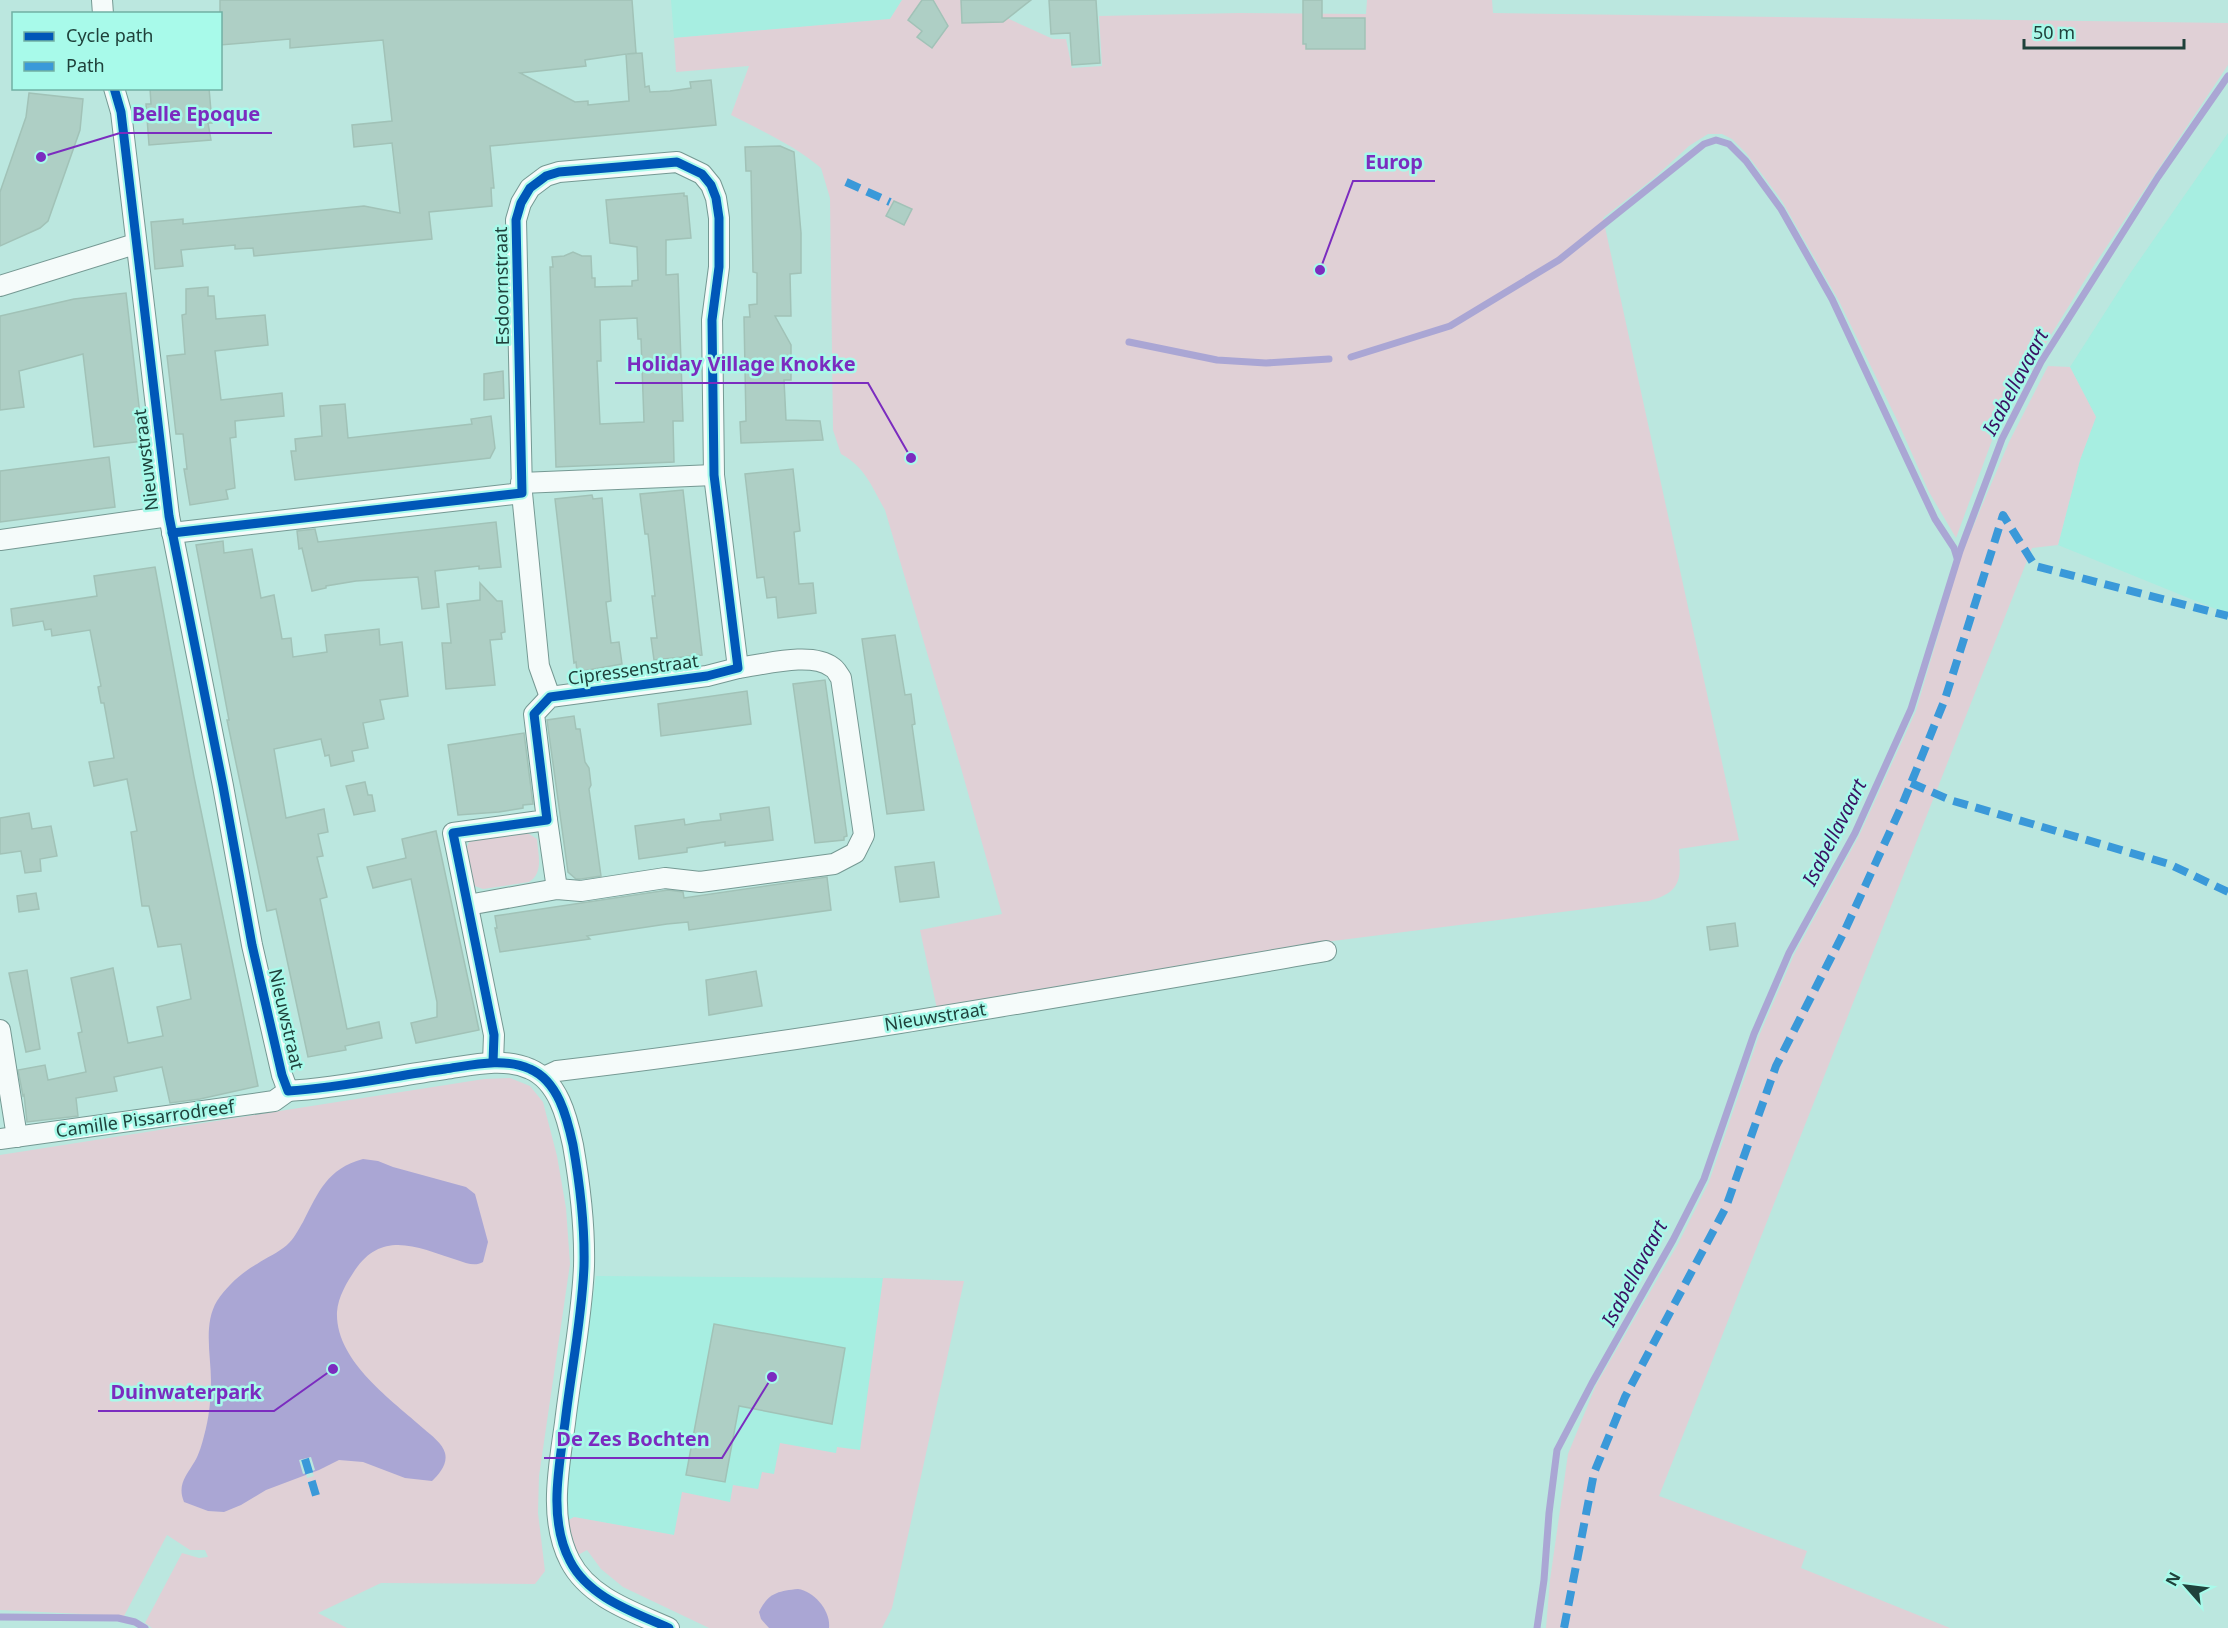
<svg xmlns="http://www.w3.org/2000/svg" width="2228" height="1628" font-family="'Noto Sans',sans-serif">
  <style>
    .built { fill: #a7eee1 }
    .green { fill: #e0d0d6 }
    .water { fill: #aaa6d4 }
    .pier { fill: #bbe7df }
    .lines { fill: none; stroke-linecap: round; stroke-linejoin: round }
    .stream { stroke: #aaa6d4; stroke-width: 7 }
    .building { fill: #aecfc5; stroke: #a1c2b7; stroke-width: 1.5; fill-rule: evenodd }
    .street-casing { stroke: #759993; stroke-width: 22 }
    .street { stroke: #f5fbfa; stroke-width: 20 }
    .quiet { stroke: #3a99d9; stroke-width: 8; stroke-dasharray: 15 8; stroke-linecap: butt }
    .cycleway-casing { stroke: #a8faea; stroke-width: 13 }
    .cycleway { stroke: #0057b8; stroke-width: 9 }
    .labels { text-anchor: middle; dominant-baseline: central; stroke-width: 5; stroke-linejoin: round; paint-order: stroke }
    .street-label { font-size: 18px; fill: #1f413b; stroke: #a8faea }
    .water-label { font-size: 20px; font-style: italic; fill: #391162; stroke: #a8faea }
    .leader { fill: none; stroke: #7b2cbf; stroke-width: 2 }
    .callout-dot { fill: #7b2cbf; stroke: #a8faea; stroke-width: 2 }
    .callout-label { font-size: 20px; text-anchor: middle; font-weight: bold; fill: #7b2cbf; stroke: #a8faea; stroke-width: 5; stroke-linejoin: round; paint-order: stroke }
  </style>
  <rect width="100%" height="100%" fill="#bbe7df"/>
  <!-- built -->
  <g class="built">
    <path d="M 671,0 L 902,0 L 890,19 L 674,38 Z"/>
    <path d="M 2228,133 L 2228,614 L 2058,545 L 2080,460 L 2096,417 L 2070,367 L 2129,275 Z"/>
    <path d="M 596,1276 L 883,1278 L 861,1449 L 860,1570 L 733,1486 L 731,1502 L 674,1535 L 574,1517 L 567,1521 L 565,1491 Z"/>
  </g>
  <!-- green -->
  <g class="green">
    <path d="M 902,0 L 1008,0 L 1009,19 L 1053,39 L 1066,39 L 1072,68 L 1102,66 L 1099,16 L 1239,13 L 1366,14 L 1367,0 L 1492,0 L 1493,13 L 2228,23 L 2228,65 L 2093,267 L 2036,359 L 1994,435 L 1956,538 L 1929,492 L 1897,420 L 1839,301 L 1782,201 L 1746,153 L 1732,139 L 1722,134 L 1708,134 L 1689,146 L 1654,178 L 1603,218 L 1739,840 L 1679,849 C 1681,879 1682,892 1649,901 L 1333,941 L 937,1009 L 920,930 L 1002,914 L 961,768 L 885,510 C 872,487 865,467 841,454 L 833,430 L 830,198 L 821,168 C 794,145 762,131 731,115 L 749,66 L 676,72 L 674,38 L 890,19 Z"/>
    <path d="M 2048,366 L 2070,367 L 2096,417 L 2080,460 L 2058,545 L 2032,548 L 1659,1496 L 1807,1551 L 1801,1568 L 1950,1628 L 1546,1628 L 1550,1580 L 1568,1454 L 1596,1385 L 1678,1244 L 1709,1182 L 1759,1036 L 1794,955 L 1859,836 L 1916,711 L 1962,553 L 2009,442 Z"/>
    <path d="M 526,832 L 537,839 C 538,854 544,873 529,882 L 483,889 L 472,885 L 464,853 L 470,840 Z"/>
    <path d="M 510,1078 L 530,1086 L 543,1102 L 557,1156 L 566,1208 L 570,1264 L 539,1476 L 538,1513 L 545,1571 L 535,1584 L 381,1583 L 318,1613 L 347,1628 L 152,1628 L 145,1623 L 182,1553 L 199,1558 L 208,1557 L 205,1550 L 190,1550 L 167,1535 L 124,1616 L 0,1610 L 0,1155 L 484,1079 Z"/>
    <path d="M 883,1278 L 964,1281 L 892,1608 L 882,1628 L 709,1628 L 623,1587 L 601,1569 L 587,1550 L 578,1555 L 567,1521 L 574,1517 L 674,1535 L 682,1492 L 730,1502 L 733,1485 L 758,1489 L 762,1472 L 774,1474 L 780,1443 L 836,1453 L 837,1447 L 860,1450 Z"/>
  </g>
  <!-- water -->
  <g class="water">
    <path d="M 363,1159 L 378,1161 L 393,1167 L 466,1187 L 475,1194 L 488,1242 L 483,1262 C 475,1267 466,1263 457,1260 C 419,1248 383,1229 355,1270 C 347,1282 338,1297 337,1312 C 335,1361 392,1400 424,1429 C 431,1435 443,1444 445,1453 C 448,1464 439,1474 432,1481 L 405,1478 L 363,1462 L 339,1460 L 319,1470 L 266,1490 L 241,1505 L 224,1512 L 208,1511 L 184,1502 C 177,1485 186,1476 195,1461 C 199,1454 202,1444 204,1436 C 209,1418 211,1400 211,1381 C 211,1356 203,1324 217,1301 C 227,1286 241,1273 257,1264 C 267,1257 278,1253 287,1245 C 294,1239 298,1230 303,1222 C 319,1191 327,1169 363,1159 Z"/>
    <path d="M 798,1589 C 814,1591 831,1611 829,1628 L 769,1628 L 761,1619 L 759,1612 C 768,1593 778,1591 798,1589 Z"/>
  </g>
  <!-- pier -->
  <path class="pier" d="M 311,1457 L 315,1470 L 312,1471 L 314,1476 L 307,1478 L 306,1473 L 303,1474 L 299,1460 Z"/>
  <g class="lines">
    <!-- stream -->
    <g class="stream">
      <path d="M 1129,342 L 1217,360 L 1266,363 L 1329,359"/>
      <path d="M 1351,357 L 1450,326 L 1559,260 L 1704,144 L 1716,140 L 1729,144 L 1746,161 L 1781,209 L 1832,299 L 1935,519 L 1954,548 L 1957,558"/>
      <path d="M 0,1617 L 118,1618 L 135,1622 L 145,1628"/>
      <path d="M 1537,1628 L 1544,1580 L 1549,1513 L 1557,1450 L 1592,1383 L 1673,1240 L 1704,1179 L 1754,1034 L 1789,953 L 1855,833 L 1911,709 L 1960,551 L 2002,439 L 2041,362 L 2158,177 L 2228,76"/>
    </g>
  </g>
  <!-- building -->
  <g class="building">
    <path d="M 220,0 L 632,0 L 636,53 L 627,54 L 642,53 L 645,87 L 649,86 L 650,92 L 670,91 L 691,88 L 690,82 L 711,80 L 716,125 L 490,146 L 494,188 L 491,188 L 492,206 L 429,212 L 432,239 L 254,256 L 253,248 L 235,249 L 235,245 L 181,250 L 183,266 L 155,269 L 151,222 L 183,219 L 183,224 L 364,206 L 400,213 L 392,143 L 354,147 L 352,125 L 392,121 L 383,40 L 290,48 L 290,39 L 220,45 ZM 626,54 L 629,101 L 588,105 L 588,101 L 575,102 L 520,73 L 586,66 L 585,60 Z"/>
    <path d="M 922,0 L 933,0 L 948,26 L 932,48 L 917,37 L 922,31 L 908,20 Z"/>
    <path d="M 961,0 L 1031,0 L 1003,22 L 962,23 Z"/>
    <path d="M 1049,0 L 1096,0 L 1100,63 L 1072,65 L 1070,33 L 1051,34 Z"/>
    <path d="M 1303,0 L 1322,0 L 1322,18 L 1365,18 L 1365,49 L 1306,49 L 1306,44 L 1303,44 Z"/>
    <path d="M 150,88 L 209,88 L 212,123 L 208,123 L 211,140 L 149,145 L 146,104 L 151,104 Z"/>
    <path d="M 29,93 L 83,99 L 80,130 L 48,221 L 40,228 L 0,246 L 0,192 L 26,117 Z"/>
    <path d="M 780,146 L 794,152 L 801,233 L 801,273 L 790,274 L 791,316 L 775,316 L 791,345 L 791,380 L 784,380 L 786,420 L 820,421 L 823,440 L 741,443 L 740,422 L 746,421 L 744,317 L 750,317 L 749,305 L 757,304 L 757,273 L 753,272 L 751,171 L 746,171 L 745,147 Z"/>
    <path d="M 684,193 L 684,196 L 687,196 L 691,238 L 666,240 L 666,275 L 678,274 L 683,421 L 673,421 L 674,462 L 556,467 L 550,267 L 553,267 L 552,257 L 564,256 L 573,252 L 582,256 L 591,256 L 592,278 L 595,278 L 595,287 L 632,286 L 632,281 L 638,280 L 637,247 L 610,243 L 606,200 ZM 637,318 L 638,339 L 641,339 L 644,422 L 600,424 L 597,361 L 601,361 L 600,320 Z"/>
    <path d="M 894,201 L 912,209 L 904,225 L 886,216 Z"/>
    <path d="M 208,287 L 208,296 L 214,296 L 216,319 L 265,315 L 268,345 L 215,351 L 221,400 L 282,393 L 284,416 L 235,421 L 236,437 L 230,438 L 235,488 L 226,490 L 228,499 L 190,505 L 184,469 L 187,469 L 183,434 L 176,434 L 167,356 L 185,354 L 182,315 L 186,314 L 186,289 Z"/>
    <path d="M 126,293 L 143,441 L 94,447 L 83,354 L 19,371 L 24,407 L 0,410 L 0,316 L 74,299 Z"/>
    <path d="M 503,371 L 504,398 L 484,400 L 484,374 Z"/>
    <path d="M 345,404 L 348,438 L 472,424 L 471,419 L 491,416 L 495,448 L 490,458 L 295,480 L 291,451 L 296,451 L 295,439 L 322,436 L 320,406 Z"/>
    <path d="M 109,457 L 115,507 L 0,522 L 0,471 Z"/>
    <path d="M 793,469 L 800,531 L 794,532 L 799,584 L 813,583 L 816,613 L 778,618 L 776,597 L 767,598 L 764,577 L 757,578 L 745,474 Z"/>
    <path d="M 683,490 L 702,655 L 654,660 L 651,638 L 657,638 L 652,596 L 655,596 L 648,534 L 645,534 L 640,494 Z"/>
    <path d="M 592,495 L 593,499 L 602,498 L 611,601 L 606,602 L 611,643 L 619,642 L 622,664 L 577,672 L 576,662 L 574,663 L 555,499 Z"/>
    <path d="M 496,522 L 501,567 L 479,569 L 479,566 L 435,571 L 439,607 L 422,609 L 418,577 L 356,581 L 326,586 L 326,588 L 312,591 L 302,548 L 299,549 L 297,531 L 315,529 L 318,542 Z"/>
    <path d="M 223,541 L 224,553 L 252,549 L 261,598 L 274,595 L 282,639 L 291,638 L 293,657 L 327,652 L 325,635 L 379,629 L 380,645 L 402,642 L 408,696 L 380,700 L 384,719 L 363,723 L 368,748 L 352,751 L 354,761 L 331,766 L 329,755 L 325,756 L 321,739 L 274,749 L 286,818 L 324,809 L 328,832 L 318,834 L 323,856 L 317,857 L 327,897 L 320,899 L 347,1029 L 379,1022 L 382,1038 L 345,1046 L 346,1050 L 308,1057 L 276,909 L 267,911 L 227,720 L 229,720 L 196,545 Z"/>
    <path d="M 155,567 L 194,777 L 258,1086 L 200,1099 L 170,1103 L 162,1067 L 114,1077 L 117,1091 L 76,1098 L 78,1116 L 27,1122 L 24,1095 L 23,1096 L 18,1070 L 45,1065 L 48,1080 L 86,1072 L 78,1033 L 82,1032 L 71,978 L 113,968 L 128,1043 L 163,1036 L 157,1007 L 191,999 L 181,944 L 158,947 L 149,906 L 142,906 L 131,832 L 137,831 L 127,779 L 94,786 L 89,762 L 114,758 L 104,703 L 101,703 L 98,687 L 101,686 L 90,630 L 52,636 L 51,629 L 45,630 L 43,621 L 13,626 L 11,609 L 97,596 L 94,576 Z"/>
    <path d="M 480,583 L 497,601 L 502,601 L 505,632 L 501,633 L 502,639 L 490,640 L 495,685 L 446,689 L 442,643 L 451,643 L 447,604 L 480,600 Z"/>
    <path d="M 895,635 L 905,695 L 911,694 L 915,724 L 912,725 L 924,810 L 887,814 L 862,639 Z"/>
    <path d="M 825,680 L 847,836 L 844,837 L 844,840 L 815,843 L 793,684 Z"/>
    <path d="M 747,691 L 751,724 L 661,736 L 658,704 Z"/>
    <path d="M 574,716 L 576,729 L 580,729 L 585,762 L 589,768 L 591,785 L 589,789 L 601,876 L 581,879 L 576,879 L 568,872 L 547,720 Z"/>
    <path d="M 524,733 L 533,804 L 523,805 L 523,808 L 499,812 L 458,815 L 448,745 Z"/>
    <path d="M 365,782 L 368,795 L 372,795 L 375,811 L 354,815 L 346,786 Z"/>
    <path d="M 769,807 L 773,840 L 725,846 L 725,842 L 687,848 L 687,852 L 639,859 L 635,826 L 684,819 L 685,825 L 702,822 L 721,820 L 720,814 Z"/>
    <path d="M 29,813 L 32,829 L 51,826 L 57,856 L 40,859 L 41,871 L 25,873 L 21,851 L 0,854 L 0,818 Z"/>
    <path d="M 436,831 L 479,1030 L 416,1043 L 411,1023 L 437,1017 L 437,1002 L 411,879 L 373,888 L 367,867 L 406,858 L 402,839 Z"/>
    <path d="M 934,862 L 939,897 L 900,902 L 895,867 Z"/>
    <path d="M 827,877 L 831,910 L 689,930 L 688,922 L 667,924 L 587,936 L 590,939 L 500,952 L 495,928 L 497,928 L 495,916 L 668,890 L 683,892 L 684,898 Z"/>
    <path d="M 36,893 L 39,909 L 19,912 L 17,896 Z"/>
    <path d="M 1735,923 L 1738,946 L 1710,950 L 1707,927 Z"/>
    <path d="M 27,970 L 40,1049 L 26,1052 L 9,973 Z"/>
    <path d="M 756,971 L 762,1006 L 709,1015 L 706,980 Z"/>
    <path d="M 714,1324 L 845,1348 L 832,1424 L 739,1406 L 725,1482 L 686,1475 Z"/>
  </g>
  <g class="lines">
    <defs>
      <g id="street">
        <path d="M 102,0 L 103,14"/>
        <path d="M 114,88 L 121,112 L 169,516 L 223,786 L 252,945 L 282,1075 L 288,1091 C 341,1088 393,1076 445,1069 C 472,1065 504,1057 530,1069 C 558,1081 567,1117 573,1145 C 580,1185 585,1225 584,1266 C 582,1318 571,1371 565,1423 C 559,1467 548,1519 570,1561 C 589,1598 634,1612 669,1628"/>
        <path d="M 0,286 L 135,244"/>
        <path d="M 521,483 L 714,475"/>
        <path d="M 522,493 L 539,666 L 550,697"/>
        <path d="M 172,533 L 522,493 L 516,220 L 521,203 L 530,188 L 546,176 L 559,172 L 677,162 L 702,174 L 711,185 L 716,198 L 719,218 L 719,267 L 712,320 L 714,475 L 738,668 L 707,676 L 550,697 L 534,714 L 547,820 L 453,833 L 494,1035 L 493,1062"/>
        <path d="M 0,540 L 169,516"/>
        <path d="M 547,820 L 557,889"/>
        <path d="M 468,905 L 557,889 L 581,891 L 665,878 L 700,882 L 834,864 L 855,853 L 864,835 L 841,678 C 838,674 836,669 832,667 C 811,651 763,665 738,668"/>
        <path d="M 0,1030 L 17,1137"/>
        <path d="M 544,1077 L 557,1071 C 814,1041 1070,995 1326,951"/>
        <path d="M 0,1139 L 274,1101 L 288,1091"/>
      </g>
    </defs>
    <!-- street casing -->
    <use href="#street" class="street-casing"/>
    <!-- street -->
    <use href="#street" class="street"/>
    <!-- quiet -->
    <g class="quiet">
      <path d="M 846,182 L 890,202"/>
      <path d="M 1911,783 L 1950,800 L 2169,864 L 2228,892"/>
      <path d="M 305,1459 L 318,1502"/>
      <path d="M 1564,1628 L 1594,1473 L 1625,1397 L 1726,1207 L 1776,1066 L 1845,930 L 1903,803 L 1945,699 L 2003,515 L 2035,566 L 2228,616"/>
    </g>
    <defs>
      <g id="cycleway">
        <path d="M 114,88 L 121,112 L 169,516 L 223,786 L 252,945 L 282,1075 L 288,1091 C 341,1088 393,1076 445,1069 C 472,1065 504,1057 530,1069 C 558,1081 567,1117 573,1145 C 580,1185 585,1225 584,1266 C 582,1318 571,1371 565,1423 C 559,1467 548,1519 570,1561 C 589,1598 634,1612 669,1628"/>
        <path d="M 172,533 L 522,493 L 516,220 L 521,203 L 530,188 L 546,176 L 559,172 L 677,162 L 702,174 L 711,185 L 716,198 L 719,218 L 719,267 L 712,320 L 714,475 L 738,668 L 707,676 L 550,697 L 534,714 L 547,820 L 453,833 L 494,1035 L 493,1062"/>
      </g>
    </defs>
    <!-- cycleway casing -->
    <use href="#cycleway" class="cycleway-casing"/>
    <!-- cycleway -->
    <use href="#cycleway" class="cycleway"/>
  </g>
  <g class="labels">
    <!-- street labels -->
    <g class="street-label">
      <text transform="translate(501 286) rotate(-91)">Esdoornstraat</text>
      <text transform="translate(145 460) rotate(-97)">Nieuwstraat</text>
      <text transform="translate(633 669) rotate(-8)">Cipressenstraat</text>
      <text transform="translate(935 1016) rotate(-9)">Nieuwstraat</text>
      <text transform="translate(287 1019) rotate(77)">Nieuwstraat</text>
      <text transform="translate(145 1118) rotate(-8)">Camille Pissarrodreef</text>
    </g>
    <!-- water labels -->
    <g class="water-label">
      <text transform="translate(2015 382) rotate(-62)">Isabellavaart</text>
      <text transform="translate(1834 832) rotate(-63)">Isabellavaart</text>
      <text transform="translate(1634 1273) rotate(-62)">Isabellavaart</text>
    </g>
  </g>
  <!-- callouts -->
  <path class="leader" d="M41 157L120 133H272M1320 270L1353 181H1435M911 458L868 383H615M333 1369L274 1411H98M772 1377L722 1458H544"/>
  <g class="callout-dot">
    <circle cx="41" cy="157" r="6"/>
    <circle cx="1320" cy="270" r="6"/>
    <circle cx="911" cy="458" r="6"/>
    <circle cx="333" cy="1369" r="6"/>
    <circle cx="772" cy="1377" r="6"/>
  </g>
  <g class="callout-label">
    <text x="196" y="121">Belle Epoque</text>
    <text x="1394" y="169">Europ</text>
    <text x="741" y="371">Holiday Village Knokke</text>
    <text x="186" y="1399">Duinwaterpark</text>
    <text x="633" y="1446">De Zes Bochten</text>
  </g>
  <!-- legend -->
  <rect x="12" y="12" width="210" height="78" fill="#a8faea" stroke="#71b0a4" stroke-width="1.5"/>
  <rect x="24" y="32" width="30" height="9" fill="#0057b8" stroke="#71b0a4" stroke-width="1.5"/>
  <text x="66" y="42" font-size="18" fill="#1f413b">Cycle path</text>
  <rect x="24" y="62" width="30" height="9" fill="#3a99d9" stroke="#71b0a4" stroke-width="1.5"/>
  <text x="66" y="72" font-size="18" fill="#1f413b">Path</text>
  <!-- north arrow -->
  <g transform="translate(2186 1586) rotate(298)" stroke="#a8faea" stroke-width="4.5" paint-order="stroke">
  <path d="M0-4.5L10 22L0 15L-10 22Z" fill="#1f413b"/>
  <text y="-9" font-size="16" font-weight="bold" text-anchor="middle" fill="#1f413b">N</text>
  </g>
  <!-- scale -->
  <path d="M2024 39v9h160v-9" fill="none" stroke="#1f413b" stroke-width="3"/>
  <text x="2033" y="39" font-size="18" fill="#1f413b" stroke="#a8faea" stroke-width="4.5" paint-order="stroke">50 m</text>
</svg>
